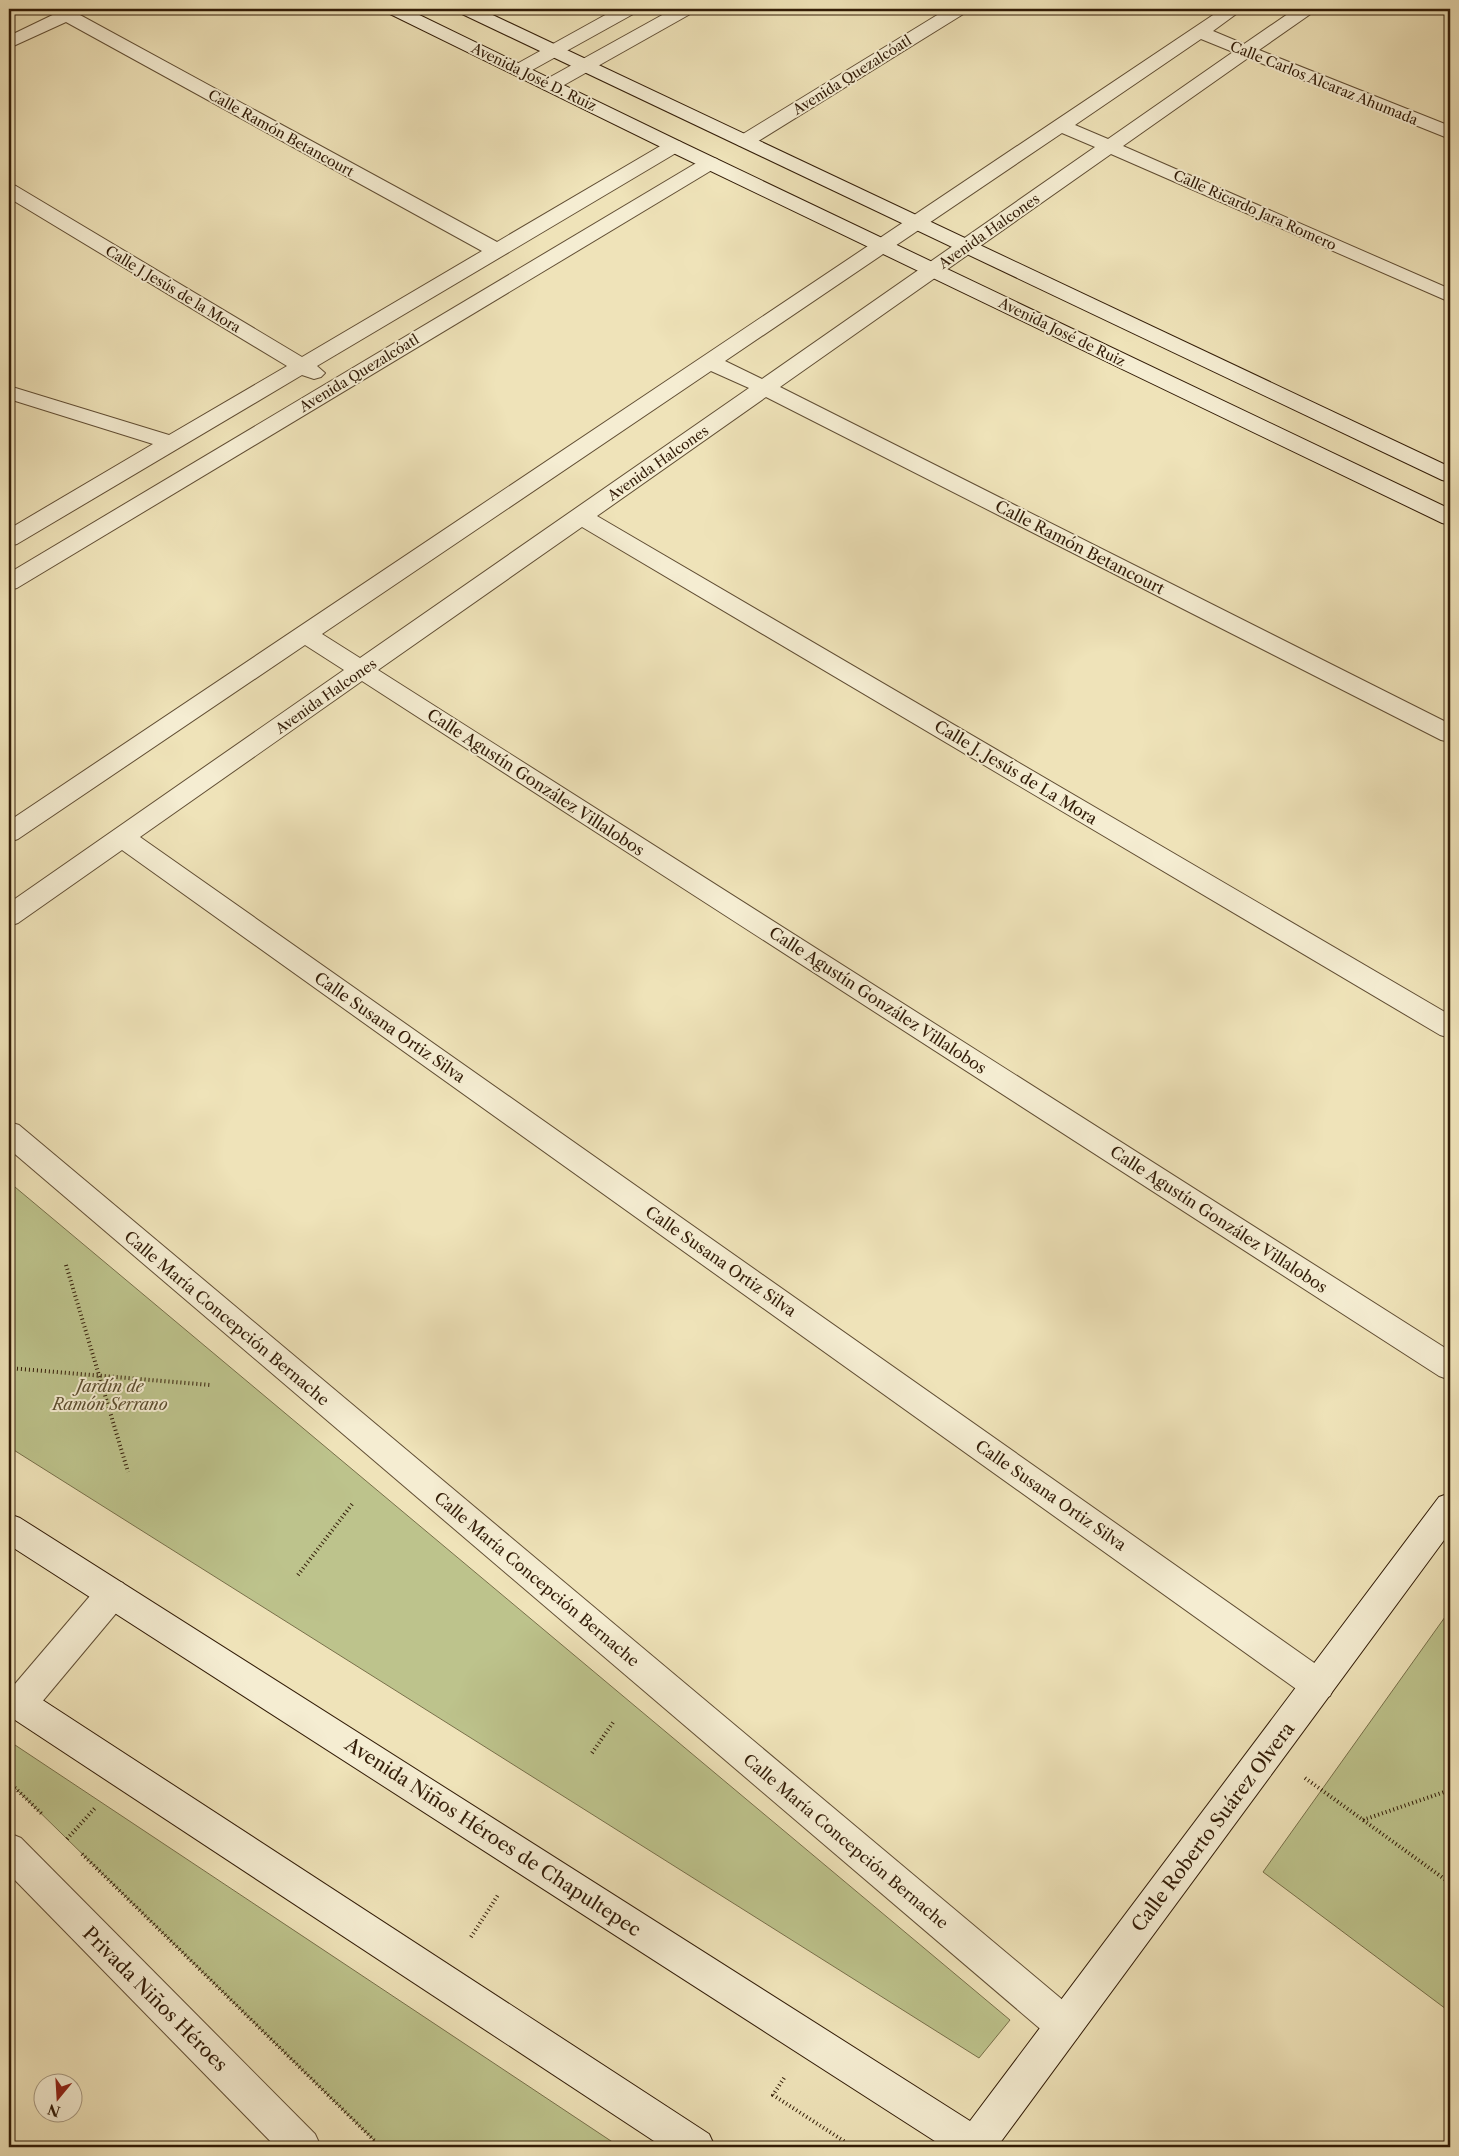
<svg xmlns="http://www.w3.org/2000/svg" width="1459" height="2156" font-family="'Libre Caslon Text',serif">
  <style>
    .green { fill: #bdc38c; stroke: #78704a }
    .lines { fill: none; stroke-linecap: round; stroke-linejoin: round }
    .street-casing { stroke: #614e34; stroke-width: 2 }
    .secondary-casing { stroke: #321c07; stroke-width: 2 }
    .path { stroke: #321c07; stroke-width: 4; stroke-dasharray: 1 3; stroke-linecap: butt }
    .street { fill: #f5edd2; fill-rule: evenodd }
    .secondary { fill: #f5edd2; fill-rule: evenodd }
    .labels { text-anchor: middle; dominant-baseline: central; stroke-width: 4; stroke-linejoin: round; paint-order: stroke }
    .far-street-label { font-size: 14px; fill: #321c07; stroke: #f5edd2 }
    .street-label { font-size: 16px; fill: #321c07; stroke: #f5edd2 }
    .park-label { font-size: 16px; font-style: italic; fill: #5c4e2f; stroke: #f5edd2 }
    .near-street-label { font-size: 19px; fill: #321c07; stroke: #f5edd2 }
  </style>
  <rect width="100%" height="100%" fill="#efe3b9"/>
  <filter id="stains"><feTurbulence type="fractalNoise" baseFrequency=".004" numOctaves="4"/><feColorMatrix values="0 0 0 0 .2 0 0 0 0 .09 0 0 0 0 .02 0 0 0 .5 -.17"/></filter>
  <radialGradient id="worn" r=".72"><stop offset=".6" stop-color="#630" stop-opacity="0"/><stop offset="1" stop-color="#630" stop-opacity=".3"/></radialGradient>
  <!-- green -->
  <g class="green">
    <path d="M 9,1182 L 1010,2020 L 979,2058 L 9,1447 Z"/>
    <path d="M 1450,1610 L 1450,2012 L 1263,1872 Z"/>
    <path d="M 9,1741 L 620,2147 L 381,2147 L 9,1782 Z"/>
  </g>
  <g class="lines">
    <defs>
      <g id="street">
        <path d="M 65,9 L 88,9 L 80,15 L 497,242 L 667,142 L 674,140 L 681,142 L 683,146 L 681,150 L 317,366 L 325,373 L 321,377 L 314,379 L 302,375 L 17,544 L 9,546 L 9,529 L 153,444 L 9,399 L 9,386 L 169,435 L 287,366 L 9,198 L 9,184 L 16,186 L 302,357 L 482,251 L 66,22 L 9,48 L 9,36 Z"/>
        <path d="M 616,9 L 638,9 L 635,13 L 525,74 L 519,75 L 513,74 L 510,70 L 513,66 Z"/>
        <path d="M 673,9 L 695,9 L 692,13 L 557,89 L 550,91 L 543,89 L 541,85 L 543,81 Z"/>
        <path d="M 947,9 L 968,9 L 965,13 L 752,145 L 745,147 L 738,145 L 736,141 L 738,137 Z"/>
        <path d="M 1222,9 L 1243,9 L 1213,31 L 1244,44 L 1295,9 L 1315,9 L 1312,13 L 1259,50 L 1450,126 L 1450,139 L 1248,58 L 1123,146 L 1450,289 L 1450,302 L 1111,154 L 780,387 L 1450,724 L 1450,742 L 1441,740 L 766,397 L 597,516 L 1450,1015 L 1450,1038 L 1440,1035 L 582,527 L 378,670 L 1450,1351 L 1450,1380 L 1439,1376 L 362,681 L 140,837 L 1330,1674 L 1335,1685 L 1330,1696 L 1318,1701 L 1306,1696 L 122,850 L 18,923 L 9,926 L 9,903 L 344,670 L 305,645 L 18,839 L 9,842 L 9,821 ZM 1201,39 L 1233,52 L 1108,139 L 1075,125 ZM 1062,133 L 1095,147 L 762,379 L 725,361 ZM 711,371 L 749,388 L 360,658 L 322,634 Z"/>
        <path d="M 710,157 L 717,159 L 720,163 L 717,167 L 17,588 L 9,590 L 9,573 L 703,159 Z"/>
        <path d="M 9,1122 L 19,1125 L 1077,2012 L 1082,2025 L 1077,2038 L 1064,2043 L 1051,2038 L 9,1149 Z"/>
        <path d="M 112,1579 L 123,1583 L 128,1594 L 123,1605 L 31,1715 L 19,1720 L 9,1716 L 9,1691 L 101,1583 Z"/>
        <path d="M 9,1833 L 21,1838 L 315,2134 L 321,2147 L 276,2147 L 9,1874 Z"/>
      </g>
      <g id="secondary">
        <path d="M 385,9 L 407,9 L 681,142 L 1450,509 L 1450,525 L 1442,523 L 667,150 L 388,13 Z"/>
        <path d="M 457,9 L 480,9 L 1450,467 L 1450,482 L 1442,480 L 460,13 Z"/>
        <path d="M 1450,1493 L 1450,1532 L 997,2147 L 944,2147 L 9,1545 L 9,1514 L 20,1518 L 970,2121 L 1439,1497 Z"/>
        <path d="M 9,1681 L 21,1686 L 709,2134 L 715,2147 L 663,2147 L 9,1716 Z"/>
      </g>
    </defs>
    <!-- street casing -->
    <use href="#street" class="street-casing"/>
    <!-- secondary casing -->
    <use href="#secondary" class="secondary-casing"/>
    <!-- path -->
    <g class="path">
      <path d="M 66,1265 L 128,1472"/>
      <path d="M 9,1368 L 210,1385"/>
      <path d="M 298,1575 L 353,1503"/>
      <path d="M 592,1753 L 614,1721"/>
      <path d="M 1305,1778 L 1450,1883"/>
      <path d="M 9,1782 L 42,1814"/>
      <path d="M 1363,1820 L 1450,1790"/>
      <path d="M 67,1839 L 95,1808"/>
      <path d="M 82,1854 L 381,2147"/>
      <path d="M 471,1937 L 498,1895"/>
      <path d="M 784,2078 L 773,2095 L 853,2147"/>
    </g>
    <!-- street -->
    <use href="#street" class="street"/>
    <!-- secondary -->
    <use href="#secondary" class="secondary"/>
  </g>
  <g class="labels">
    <!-- far-street labels -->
    <g class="far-street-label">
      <text transform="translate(852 75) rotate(-32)">Avenida Quezalcóatl</text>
      <text transform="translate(534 77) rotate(26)">Avenida José D. Ruiz</text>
      <text transform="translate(1324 83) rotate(22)">Calle Carlos Alcaraz Ahumada</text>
      <text transform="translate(281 133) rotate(29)">Calle Ramón Betancourt</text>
      <text transform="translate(1255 210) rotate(24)">Calle Ricardo Jara Romero</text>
      <text transform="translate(989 231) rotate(-35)">Avenida Halcones</text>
      <text transform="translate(173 289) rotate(31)">Calle J Jesús de la Mora</text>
      <text transform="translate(1062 332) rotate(26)">Avenida José de Ruiz</text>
      <text transform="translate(359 373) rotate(-31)">Avenida Quezalcóatl</text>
      <text transform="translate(658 463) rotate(-35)">Avenida Halcones</text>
      <text transform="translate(326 696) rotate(-35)">Avenida Halcones</text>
    </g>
    <!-- street labels -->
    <g class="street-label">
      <text transform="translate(1080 547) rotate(27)">Calle Ramón Betancourt</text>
      <text transform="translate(1016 772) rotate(31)">Calle J. Jesús de La Mora</text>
      <text transform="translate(536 782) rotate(33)">Calle Agustín González Villalobos</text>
      <text transform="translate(878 1000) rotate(33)">Calle Agustín González Villalobos</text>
      <text transform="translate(390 1027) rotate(35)">Calle Susana Ortiz Silva</text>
      <text transform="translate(1219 1219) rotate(33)">Calle Agustín González Villalobos</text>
      <text transform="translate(721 1261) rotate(35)">Calle Susana Ortiz Silva</text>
      <text transform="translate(227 1318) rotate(40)">Calle María Concepción Bernache</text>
      <text transform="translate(1051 1495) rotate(35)">Calle Susana Ortiz Silva</text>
      <text transform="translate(537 1579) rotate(40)">Calle María Concepción Bernache</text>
      <text transform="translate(846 1841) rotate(40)">Calle María Concepción Bernache</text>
    </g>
    <!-- park labels -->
    <g class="park-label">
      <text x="110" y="1386">Jardín de<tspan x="110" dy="18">Ramón Serrano</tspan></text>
    </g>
    <!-- near-street labels -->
    <g class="near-street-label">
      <text transform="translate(1213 1827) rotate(-53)">Calle Roberto Suárez Olvera</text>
      <text transform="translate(493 1837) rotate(33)">Avenida Niños Héroes de Chapultepec</text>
      <text transform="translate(155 1999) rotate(45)">Privada Niños Héroes</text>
    </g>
  </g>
  <!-- margin -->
  <rect width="1459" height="2156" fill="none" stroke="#efe3b9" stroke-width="30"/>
  <rect x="10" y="10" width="1439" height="2136" fill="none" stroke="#321c07" stroke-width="2.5"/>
  <rect x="15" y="15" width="1429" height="2126" fill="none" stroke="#321c07"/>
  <!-- north arrow -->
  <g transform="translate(58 2098) rotate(198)"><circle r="24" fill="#f5edd2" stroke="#a79981"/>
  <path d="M0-4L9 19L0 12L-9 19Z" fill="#8f2418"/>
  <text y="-8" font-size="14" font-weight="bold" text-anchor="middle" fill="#321c07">N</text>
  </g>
  <rect width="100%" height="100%" filter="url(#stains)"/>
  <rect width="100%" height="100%" fill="url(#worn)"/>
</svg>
